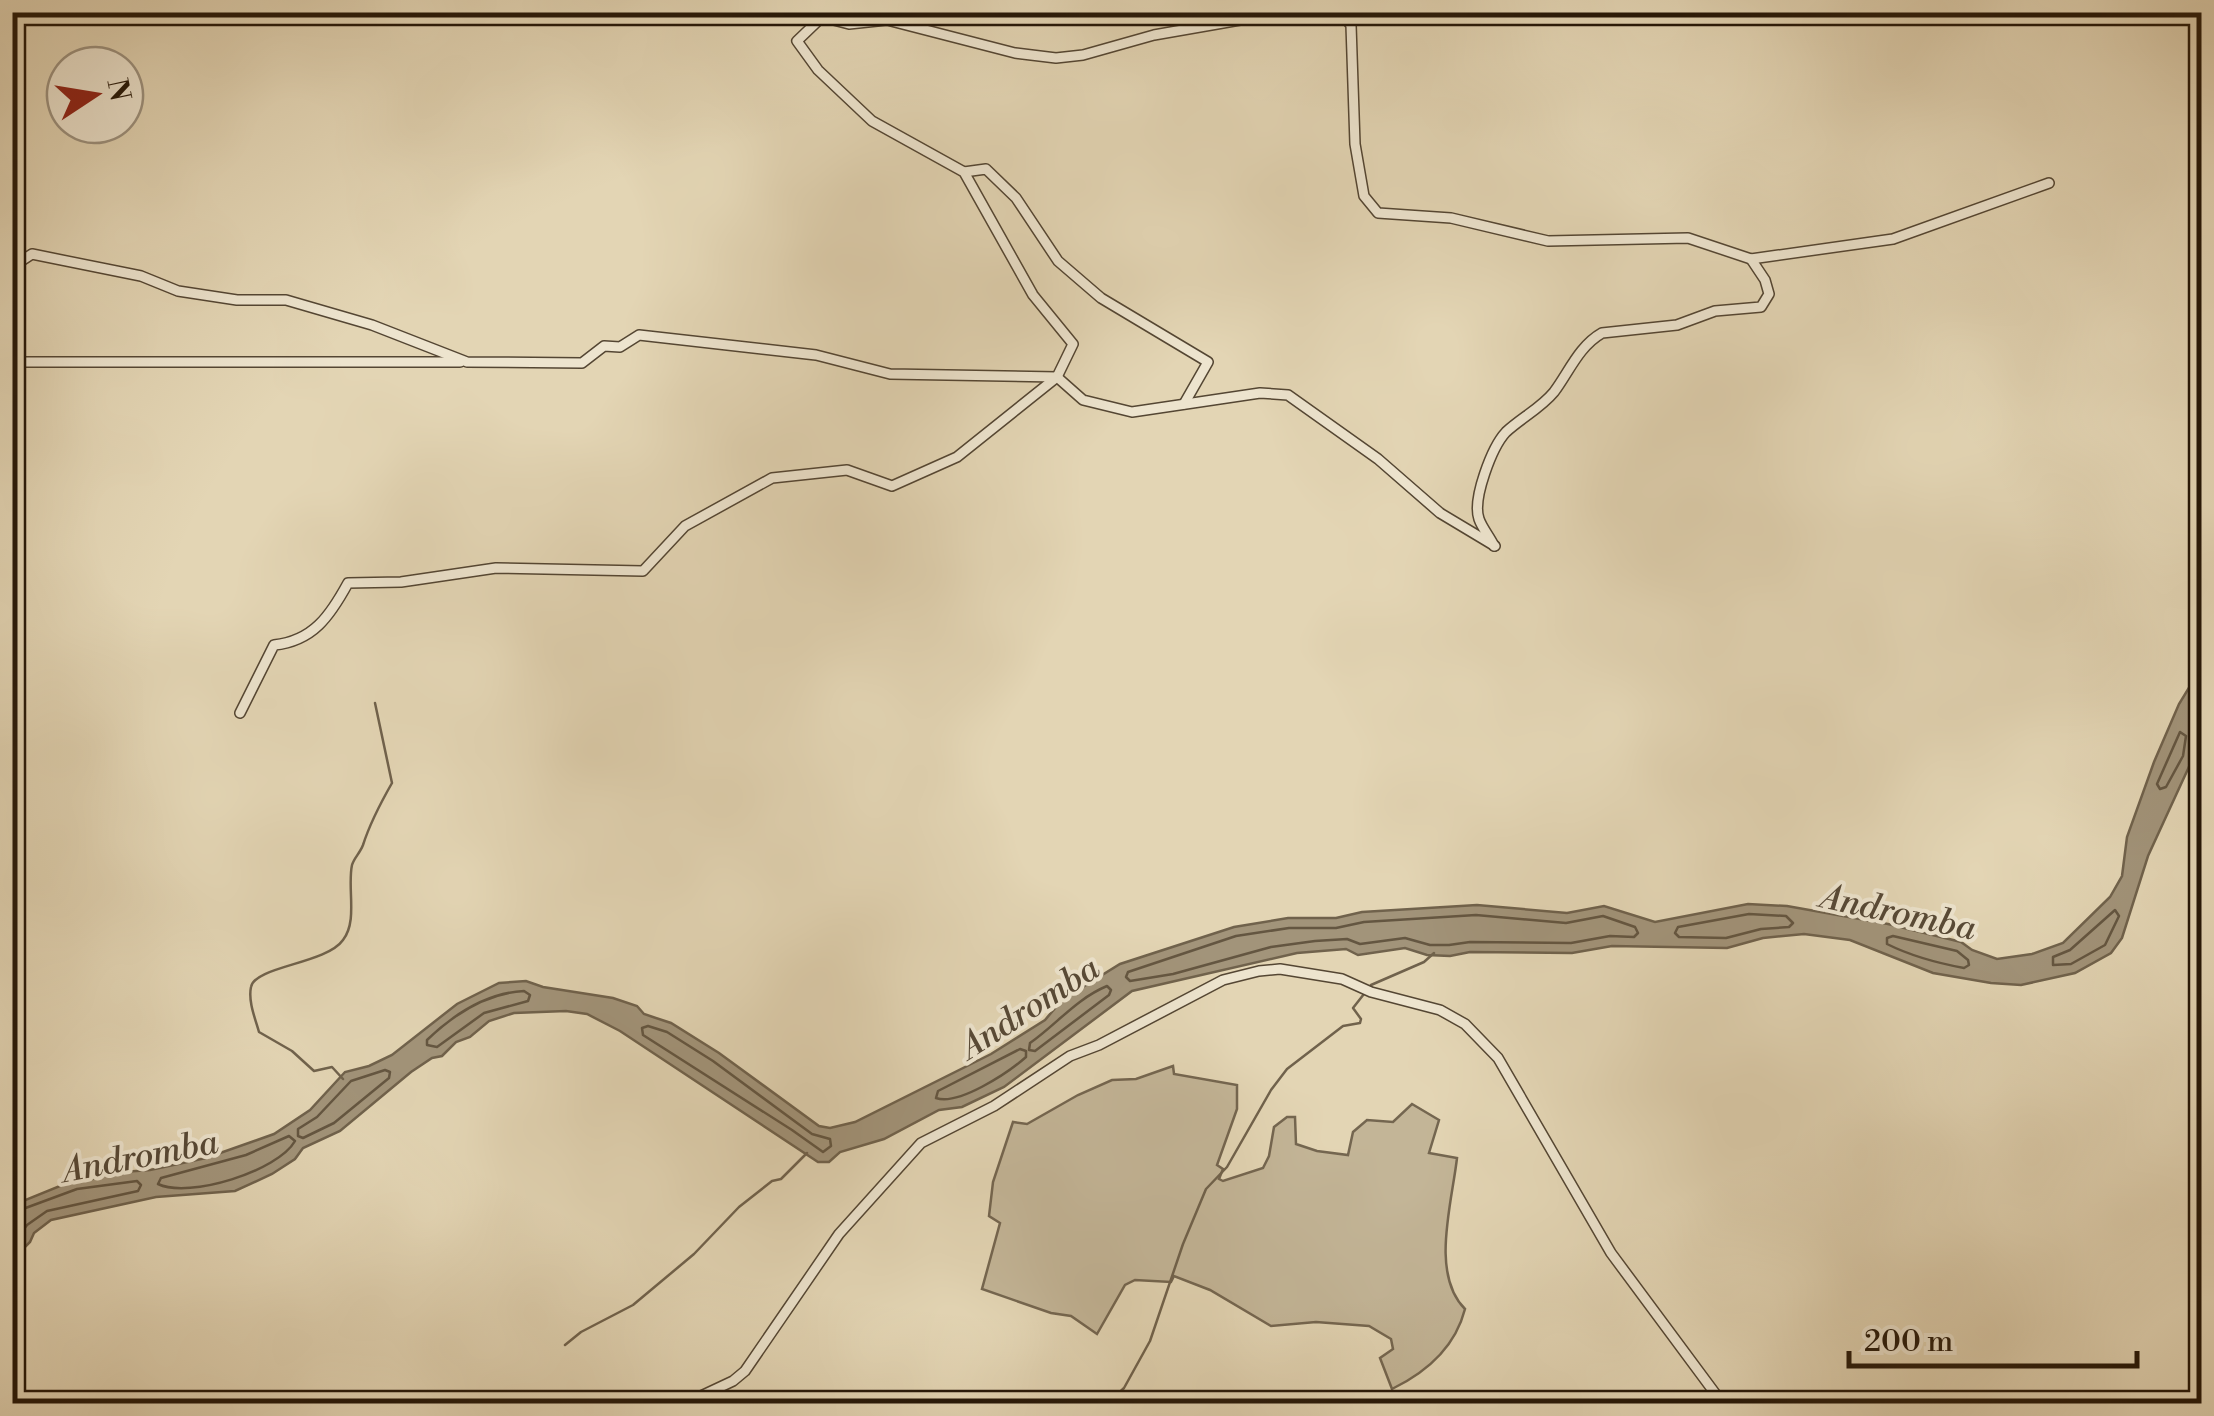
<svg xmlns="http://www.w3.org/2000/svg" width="2214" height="1416" font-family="'Libre Bodoni',serif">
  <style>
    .green { fill: #c3b597; stroke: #746650; stroke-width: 2.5 }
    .water { fill: #a2947a; stroke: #70624c; stroke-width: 2.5 }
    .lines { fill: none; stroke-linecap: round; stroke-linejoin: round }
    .shore { stroke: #645641; stroke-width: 2.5 }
    .stream { stroke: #70624c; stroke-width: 2.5 }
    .street-casing { stroke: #544633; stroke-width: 12 }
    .street { stroke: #ede4ce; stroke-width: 9 }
    .labels { text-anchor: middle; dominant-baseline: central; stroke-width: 8; stroke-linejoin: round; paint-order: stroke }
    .water-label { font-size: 35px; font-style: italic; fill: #574936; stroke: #ede4ce }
  </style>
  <rect width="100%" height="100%" fill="#e3d5b4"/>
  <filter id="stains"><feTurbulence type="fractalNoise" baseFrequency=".002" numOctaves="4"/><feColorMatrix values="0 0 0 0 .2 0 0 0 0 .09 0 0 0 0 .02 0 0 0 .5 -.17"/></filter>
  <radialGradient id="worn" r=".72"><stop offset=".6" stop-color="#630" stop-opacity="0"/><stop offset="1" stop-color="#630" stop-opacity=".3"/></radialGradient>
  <!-- green -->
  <path class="green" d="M 1173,1066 L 1174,1074 L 1237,1085 L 1237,1109 L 1217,1165 L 1223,1169 L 1219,1179 L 1223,1181 L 1263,1168 L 1269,1156 L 1274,1127 L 1287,1117 L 1295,1117 L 1296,1144 L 1317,1151 L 1348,1155 L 1353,1132 L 1367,1120 L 1393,1122 L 1412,1104 L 1439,1120 L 1429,1153 L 1457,1158 C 1452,1203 1430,1274 1465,1309 C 1455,1348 1427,1372 1392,1389 L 1380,1358 L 1393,1349 L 1391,1339 L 1369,1326 L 1316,1322 L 1271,1326 L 1210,1290 L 1174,1276 L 1171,1282 L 1135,1280 L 1125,1285 L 1097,1334 L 1071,1316 L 1051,1313 L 982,1289 L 1000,1223 L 989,1216 L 993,1182 L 1013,1122 L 1027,1124 L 1078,1095 L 1112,1080 L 1136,1079 Z"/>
  <!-- water -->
  <path class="water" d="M 2201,668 L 2201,732 L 2196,737 L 2193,758 L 2148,856 L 2122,938 L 2111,953 L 2075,973 L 2021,985 L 1991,983 L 1933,973 L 1850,940 L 1804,934 L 1763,938 L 1727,948 L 1612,946 L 1572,953 L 1470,952 L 1450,956 L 1427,955 L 1405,948 L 1358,955 L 1346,949 L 1297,953 L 1132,991 L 1004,1087 L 962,1107 L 939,1110 L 884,1139 L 840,1152 L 829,1162 L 818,1162 L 620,1031 L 587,1014 L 566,1011 L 514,1013 L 489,1021 L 470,1037 L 456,1042 L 442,1056 L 432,1058 L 411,1072 L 340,1131 L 303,1148 L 295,1159 L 272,1174 L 235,1191 L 156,1197 L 51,1220 L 34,1233 L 30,1242 L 13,1259 L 13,1205 L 77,1179 L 90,1180 L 108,1173 L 150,1170 L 206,1158 L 274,1134 L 310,1110 L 345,1072 L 369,1066 L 392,1055 L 457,1004 L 499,983 L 526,981 L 543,987 L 613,998 L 637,1006 L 644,1014 L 671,1023 L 719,1053 L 819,1126 L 830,1128 L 855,1122 L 991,1054 L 1045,1020 L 1062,1000 L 1120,964 L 1234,927 L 1288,918 L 1336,918 L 1362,912 L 1477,905 L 1567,913 L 1604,906 L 1655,922 L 1748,904 L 1787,906 L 1888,924 L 1961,942 L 1972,950 L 1997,959 L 2032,954 L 2063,943 L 2110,897 L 2122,876 L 2127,837 L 2154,762 L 2179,704 Z"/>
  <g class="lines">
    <!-- shore -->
    <g class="shore">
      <path d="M 2180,732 L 2186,736 L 2183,756 L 2166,787 L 2160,789 L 2157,784 Z"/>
      <path d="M 2115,910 L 2119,916 L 2105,945 L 2071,964 L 2053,965 L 2053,957 L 2070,950 Z"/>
      <path d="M 1749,914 L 1786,916 L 1793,923 L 1789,927 L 1761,929 L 1726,938 L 1679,937 L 1675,933 L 1678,927 Z"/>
      <path d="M 1476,915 L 1566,923 L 1603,916 L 1635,927 L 1638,933 L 1634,937 L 1610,936 L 1571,943 L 1470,942 L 1449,945 L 1430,945 L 1405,938 L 1360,944 L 1347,939 L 1315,941 L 1271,947 L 1173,974 L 1130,981 L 1126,977 L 1128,972 L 1236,936 L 1289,928 L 1336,928 L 1364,922 Z"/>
      <path d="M 1893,936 L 1957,951 L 1968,960 L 1969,965 L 1964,968 C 1937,963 1911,956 1887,944 L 1887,938 Z"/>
      <path d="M 1107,986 L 1111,990 L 1109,995 L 1035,1051 L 1029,1050 L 1030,1043 C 1057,1024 1076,999 1107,986 Z"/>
      <path d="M 524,991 L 530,995 L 528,1001 L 484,1013 L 437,1047 L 427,1045 L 427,1040 C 454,1014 486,993 524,991 Z"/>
      <path d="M 648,1026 L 667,1032 L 713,1061 L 812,1134 L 830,1139 L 831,1146 L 823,1152 L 792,1130 L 643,1035 L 642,1028 Z"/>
      <path d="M 1020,1049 L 1026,1051 L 1026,1057 C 1008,1073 958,1106 936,1098 L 938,1091 Z"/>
      <path d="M 385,1070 L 390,1072 L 389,1078 L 334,1123 L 303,1138 L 298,1136 L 298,1129 L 317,1117 L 351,1081 Z"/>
      <path d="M 289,1136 L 295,1141 C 278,1171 189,1199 158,1184 L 161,1178 L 246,1155 Z"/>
      <path d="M 12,1213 L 77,1189 L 137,1181 L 141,1185 L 138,1191 L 47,1211 L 27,1225 L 12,1245"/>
    </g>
    <!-- stream -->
    <g class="stream">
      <path d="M 343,1079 L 332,1067 L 314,1071 L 292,1051 L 259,1032 C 255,1018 248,1001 251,987 C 255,966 326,964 343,940 C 358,921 347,888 352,865 C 354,858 360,853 363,845 C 370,823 380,804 392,783 L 375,703"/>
      <path d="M 565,1345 L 581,1332 L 633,1305 L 694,1254 L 739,1207 L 772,1181 L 781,1179 L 807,1153"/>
      <path d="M 1107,1404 L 1124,1388 L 1150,1341 L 1183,1244 L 1206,1189 L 1227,1167 L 1271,1090 L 1287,1069 L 1343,1026 L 1360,1023 L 1361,1019 L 1353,1008 L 1371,985 L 1424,962 L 1434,953"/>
    </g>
    <defs>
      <g id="street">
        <path d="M 1332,12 L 1343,16 L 1351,25 L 1355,144 L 1364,196 L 1378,213 L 1451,218 L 1548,241 L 1688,238 L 1751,259 L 1893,239 L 2049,183"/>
        <path d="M 822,14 L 822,17 L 849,24 L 887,20 L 1015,53 L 1056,58 L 1083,55 L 1154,35 L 1263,16 L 1301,12"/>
        <path d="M 964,172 L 986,169 L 1016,198 L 1058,261 L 1101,298 L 1208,362 L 1184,404"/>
        <path d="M 12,267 L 32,254 L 141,276 L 178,291 L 237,300 L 286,300 L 372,325 L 467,362 L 582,363 L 604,346 L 620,347 L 639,335 L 816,355 L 890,374 L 1057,377 L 1083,400 L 1132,412 L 1260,393 L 1288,395 L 1378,459 L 1440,513 L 1495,546"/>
        <path d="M 12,362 L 460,362"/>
        <path d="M 1494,546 C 1490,537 1482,528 1479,519 C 1472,499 1492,447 1506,432 C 1521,418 1541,408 1554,392 C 1569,372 1579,346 1602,333 L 1677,325 L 1715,311 L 1761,307 L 1769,294 L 1765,280 L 1751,259"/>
        <path d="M 240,713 L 274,645 C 313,641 330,616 348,583 L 401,582 L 496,568 L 643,571 L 685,526 L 772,478 L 847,470 L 892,486 L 957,457 L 1057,377 L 1073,344 L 1033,295 L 964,172 L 872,121 L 818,70 L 797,41 L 822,17"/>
        <path d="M 684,1404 L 733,1381 L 745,1371 L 839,1234 L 921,1143 L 994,1106 L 1070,1056 L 1099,1045 L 1223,980 L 1259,971 L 1280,969 L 1342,979 L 1371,992 L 1440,1010 L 1465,1024 L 1498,1058 L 1611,1253 L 1723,1404"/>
      </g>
    </defs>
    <!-- street casing -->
    <use href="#street" class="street-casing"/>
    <!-- street -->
    <use href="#street" class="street"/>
  </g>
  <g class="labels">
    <!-- water labels -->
    <g class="water-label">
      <text transform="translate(1898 913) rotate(12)">Andromba</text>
      <text transform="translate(1030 1008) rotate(-33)">Andromba</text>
      <text transform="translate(140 1157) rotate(-11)">Andromba</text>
    </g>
  </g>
  <!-- margin -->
  <rect width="2214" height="1416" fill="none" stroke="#e3d5b4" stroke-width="50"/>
  <rect x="15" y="15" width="2184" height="1386" fill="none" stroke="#251708" stroke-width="5"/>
  <rect x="25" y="25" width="2164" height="1366" fill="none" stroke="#251708" stroke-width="2.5"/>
  <!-- north arrow -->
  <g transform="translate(95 95) rotate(78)"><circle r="48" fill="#ede4ce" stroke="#9d927f" stroke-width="2.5"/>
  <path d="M0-8L18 38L0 25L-18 38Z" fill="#8f2418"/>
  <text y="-15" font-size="28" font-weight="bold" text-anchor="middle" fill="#251708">N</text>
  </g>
  <!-- scale -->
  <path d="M1849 1351v15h288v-15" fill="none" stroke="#251708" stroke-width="5"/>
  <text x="1864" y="1351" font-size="30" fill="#251708" stroke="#ede4ce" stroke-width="8" paint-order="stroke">200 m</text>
  <rect width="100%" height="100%" filter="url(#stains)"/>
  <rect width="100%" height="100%" fill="url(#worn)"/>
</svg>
